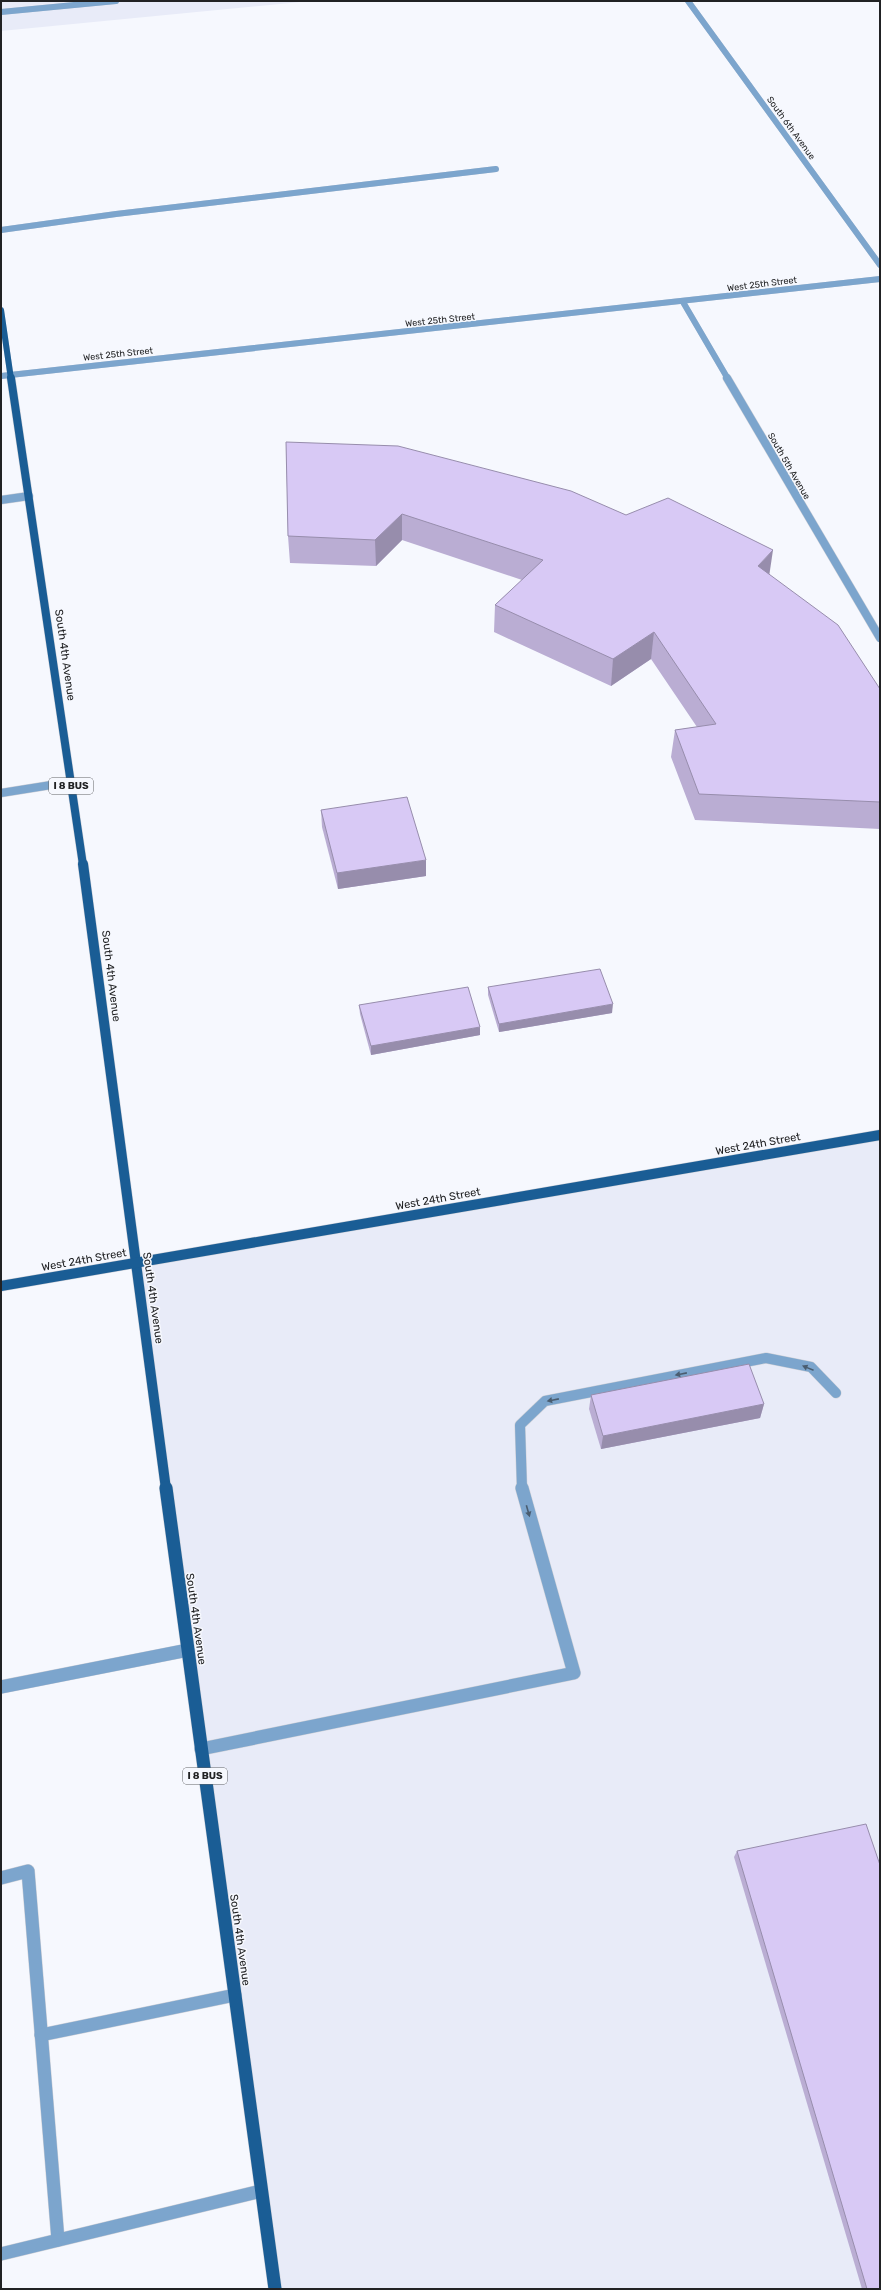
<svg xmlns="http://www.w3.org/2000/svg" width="881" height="2290" font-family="Rubik,sans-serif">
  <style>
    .built { fill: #e8ebf8 }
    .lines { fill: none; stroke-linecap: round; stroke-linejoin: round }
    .minor-far3-casing { stroke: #d0d1d7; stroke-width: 6 }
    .minor-far2-casing { stroke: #d0d1d7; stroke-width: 9 }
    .minor-far1-casing { stroke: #d0d1d7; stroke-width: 11 }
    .minor-casing { stroke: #d0d1d7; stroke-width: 14 }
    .major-far3-casing { stroke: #d0d1d7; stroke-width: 6 }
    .major-far2-casing { stroke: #d0d1d7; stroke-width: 9 }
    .major-far1-casing { stroke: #d0d1d7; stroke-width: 11 }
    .major-casing { stroke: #d0d1d7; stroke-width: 14 }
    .minor-far3 { stroke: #7ca5cd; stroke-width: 6 }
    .minor-far2 { stroke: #7ca5cd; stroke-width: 8 }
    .minor-far1 { stroke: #7ca5cd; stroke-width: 10 }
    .minor { stroke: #7ca5cd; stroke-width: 13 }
    .major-far3 { stroke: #1a5d95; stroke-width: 6 }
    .major-far2 { stroke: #1a5d95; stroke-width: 8 }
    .major-far1 { stroke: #1a5d95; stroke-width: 10 }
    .major { stroke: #1a5d95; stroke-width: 13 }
    .wall { fill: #baadd3 }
    .shaded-wall { fill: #978dac }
    .building { fill: #d8c9f5; stroke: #978dac }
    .oneway { fill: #4a5d70 }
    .labels { text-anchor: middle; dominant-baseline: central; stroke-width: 3; stroke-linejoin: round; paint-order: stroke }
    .far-street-label { font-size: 9px; fill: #212224; stroke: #f6f8fe }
    .shield { fill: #f6f8fe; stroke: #616265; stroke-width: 1 }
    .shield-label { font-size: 10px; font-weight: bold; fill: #212224 }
    .street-label { font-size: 11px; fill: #212224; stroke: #f6f8fe }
  </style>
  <rect width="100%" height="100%" fill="#f6f8fe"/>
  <!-- built -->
  <g class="built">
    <path d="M 1,1 L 311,1 L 1,31 Z"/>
    <path d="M 880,1139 L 880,2289 L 279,2289 L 135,1263 Z"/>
  </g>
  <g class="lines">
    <defs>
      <g id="minor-far3">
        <path d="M 688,1 L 880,265"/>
        <path d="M 1,12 L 116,1"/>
        <path d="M 1,230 L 116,214 L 496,169"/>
        <path d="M 683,302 L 728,379"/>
        <path d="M 1,376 L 880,279"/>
      </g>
      <g id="minor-far2">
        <path d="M 727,378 L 880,638"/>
        <path d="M 1,500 L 29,496"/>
        <path d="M 1,793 L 70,782"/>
      </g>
      <path id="minor-far1" d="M 522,1489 L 520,1425 L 545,1401 L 766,1358 L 811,1367 L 836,1393"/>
      <g id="minor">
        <path d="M 1,1687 L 188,1650"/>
        <path d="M 201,1749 L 574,1673 L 522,1488"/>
        <path d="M 1,1878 L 28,1871 L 58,2240"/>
        <path d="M 41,2035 L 235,1995"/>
        <path d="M 1,2254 L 261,2191"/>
      </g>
      <path id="major-far3" d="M 1,310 L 11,379"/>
      <path id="major-far2" d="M 11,378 L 83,865"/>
      <g id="major-far1">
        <path d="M 83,864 L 166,1489"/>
        <path d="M 1,1286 L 880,1135"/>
      </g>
      <path id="major" d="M 166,1488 L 275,2289"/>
    </defs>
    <!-- minor-far3 casing -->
    <use href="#minor-far3" class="minor-far3-casing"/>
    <!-- minor-far2 casing -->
    <use href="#minor-far2" class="minor-far2-casing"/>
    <!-- minor-far1 casing -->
    <use href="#minor-far1" class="minor-far1-casing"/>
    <!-- minor casing -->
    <use href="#minor" class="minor-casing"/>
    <!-- major-far3 casing -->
    <use href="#major-far3" class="major-far3-casing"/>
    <!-- major-far2 casing -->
    <use href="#major-far2" class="major-far2-casing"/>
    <!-- major-far1 casing -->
    <use href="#major-far1" class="major-far1-casing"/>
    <!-- major casing -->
    <use href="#major" class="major-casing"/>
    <!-- minor-far3 -->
    <use href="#minor-far3" class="minor-far3"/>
    <!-- minor-far2 -->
    <use href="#minor-far2" class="minor-far2"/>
    <!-- minor-far1 -->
    <use href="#minor-far1" class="minor-far1"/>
    <!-- minor -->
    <use href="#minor" class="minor"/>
    <!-- major-far3 -->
    <use href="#major-far3" class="major-far3"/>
    <!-- major-far2 -->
    <use href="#major-far2" class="major-far2"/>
    <!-- major-far1 -->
    <use href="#major-far1" class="major-far1"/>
    <!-- major -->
    <use href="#major" class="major"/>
  </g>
  <!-- wall -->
  <g class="wall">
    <path d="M 286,442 L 626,515 L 769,574 L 880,689 L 880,829 L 695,820 L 671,757 L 675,730 L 697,727 L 651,659 L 611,686 L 494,632 L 495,605 L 522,580 L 402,540 L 376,566 L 290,563 L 288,536 Z"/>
    <path d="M 321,810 L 426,876 L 338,889 L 322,827 Z"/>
    <path d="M 488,987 L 612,1013 L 499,1032 L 488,995 Z"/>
    <path d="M 359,1005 L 480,1035 L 371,1055 L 360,1014 Z"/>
    <path d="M 591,1395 L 764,1404 L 760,1418 L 601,1449 L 589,1409 Z"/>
    <path d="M 737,1851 L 880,2289 L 862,2289 L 734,1857 Z"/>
  </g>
  <!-- shaded-wall -->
  <g class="shaded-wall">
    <path d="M 402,514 L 402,540 L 376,566 L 375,540 Z"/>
    <path d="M 773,550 L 769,577 L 758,566 Z"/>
    <path d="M 654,632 L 651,659 L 611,686 L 613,659 Z"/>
    <path d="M 426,860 L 426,876 L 338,889 L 337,873 Z"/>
    <path d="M 613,1004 L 612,1013 L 499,1032 L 499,1024 Z"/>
    <path d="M 480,1027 L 480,1035 L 371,1055 L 371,1046 Z"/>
    <path d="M 764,1404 L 760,1418 L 601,1449 L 603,1436 Z"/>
  </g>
  <!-- building -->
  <g class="building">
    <path d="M 286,442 L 398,446 L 571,491 L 626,515 L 668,498 L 773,550 L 758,566 L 838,625 L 880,689 L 880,802 L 699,794 L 675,730 L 716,724 L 654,632 L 613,659 L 495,605 L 543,560 L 402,514 L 375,540 L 288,536 Z"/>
    <path d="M 407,797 L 426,860 L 337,873 L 321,810 Z"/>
    <path d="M 600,969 L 613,1004 L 499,1024 L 488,987 Z"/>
    <path d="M 468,987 L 480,1027 L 371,1046 L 359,1005 Z"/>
    <path d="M 749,1364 L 764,1404 L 603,1436 L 591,1395 Z"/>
    <path d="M 866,1824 L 880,1865 L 880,2289 L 867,2289 L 737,1851 Z"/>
  </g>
  <!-- one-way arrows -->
  <defs><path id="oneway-solid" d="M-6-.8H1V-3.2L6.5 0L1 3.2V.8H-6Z"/></defs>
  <g class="oneway">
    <use href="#oneway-solid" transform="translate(808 1368) rotate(-158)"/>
    <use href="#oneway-solid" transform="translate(681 1374) rotate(169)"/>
    <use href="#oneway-solid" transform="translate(553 1400) rotate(169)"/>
    <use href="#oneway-solid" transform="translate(528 1511) rotate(74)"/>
  </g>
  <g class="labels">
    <!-- far-street labels -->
    <g class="far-street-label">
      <text transform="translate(791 128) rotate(54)">South 6th Avenue</text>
      <text transform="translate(762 284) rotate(-7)">West 25th Street</text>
      <text transform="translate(440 320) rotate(-6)">West 25th Street</text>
      <text transform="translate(118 354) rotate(-6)">West 25th Street</text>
      <text transform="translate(789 466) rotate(60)">South 5th Avenue</text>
    </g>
    <!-- shield labels -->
    <g class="shield">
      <rect x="49" y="778" width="44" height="16" rx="3"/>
      <rect x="183" y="1768" width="44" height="16" rx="3"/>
    </g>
    <g class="shield-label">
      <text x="71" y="786">I 8 BUS</text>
      <text x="205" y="1776">I 8 BUS</text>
    </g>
    <!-- street labels -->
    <g class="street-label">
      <text transform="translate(65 655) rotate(82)">South 4th Avenue</text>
      <text transform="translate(111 976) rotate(83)">South 4th Avenue</text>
      <text transform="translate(758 1144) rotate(-10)">West 24th Street</text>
      <text transform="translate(438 1199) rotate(-10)">West 24th Street</text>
      <text transform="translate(84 1260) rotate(-10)">West 24th Street</text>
      <text transform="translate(153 1298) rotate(82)">South 4th Avenue</text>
      <text transform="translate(196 1619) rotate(82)">South 4th Avenue</text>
      <text transform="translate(240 1940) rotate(82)">South 4th Avenue</text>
    </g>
  </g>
  <!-- border -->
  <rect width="881" height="2290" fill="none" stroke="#212224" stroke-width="4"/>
</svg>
